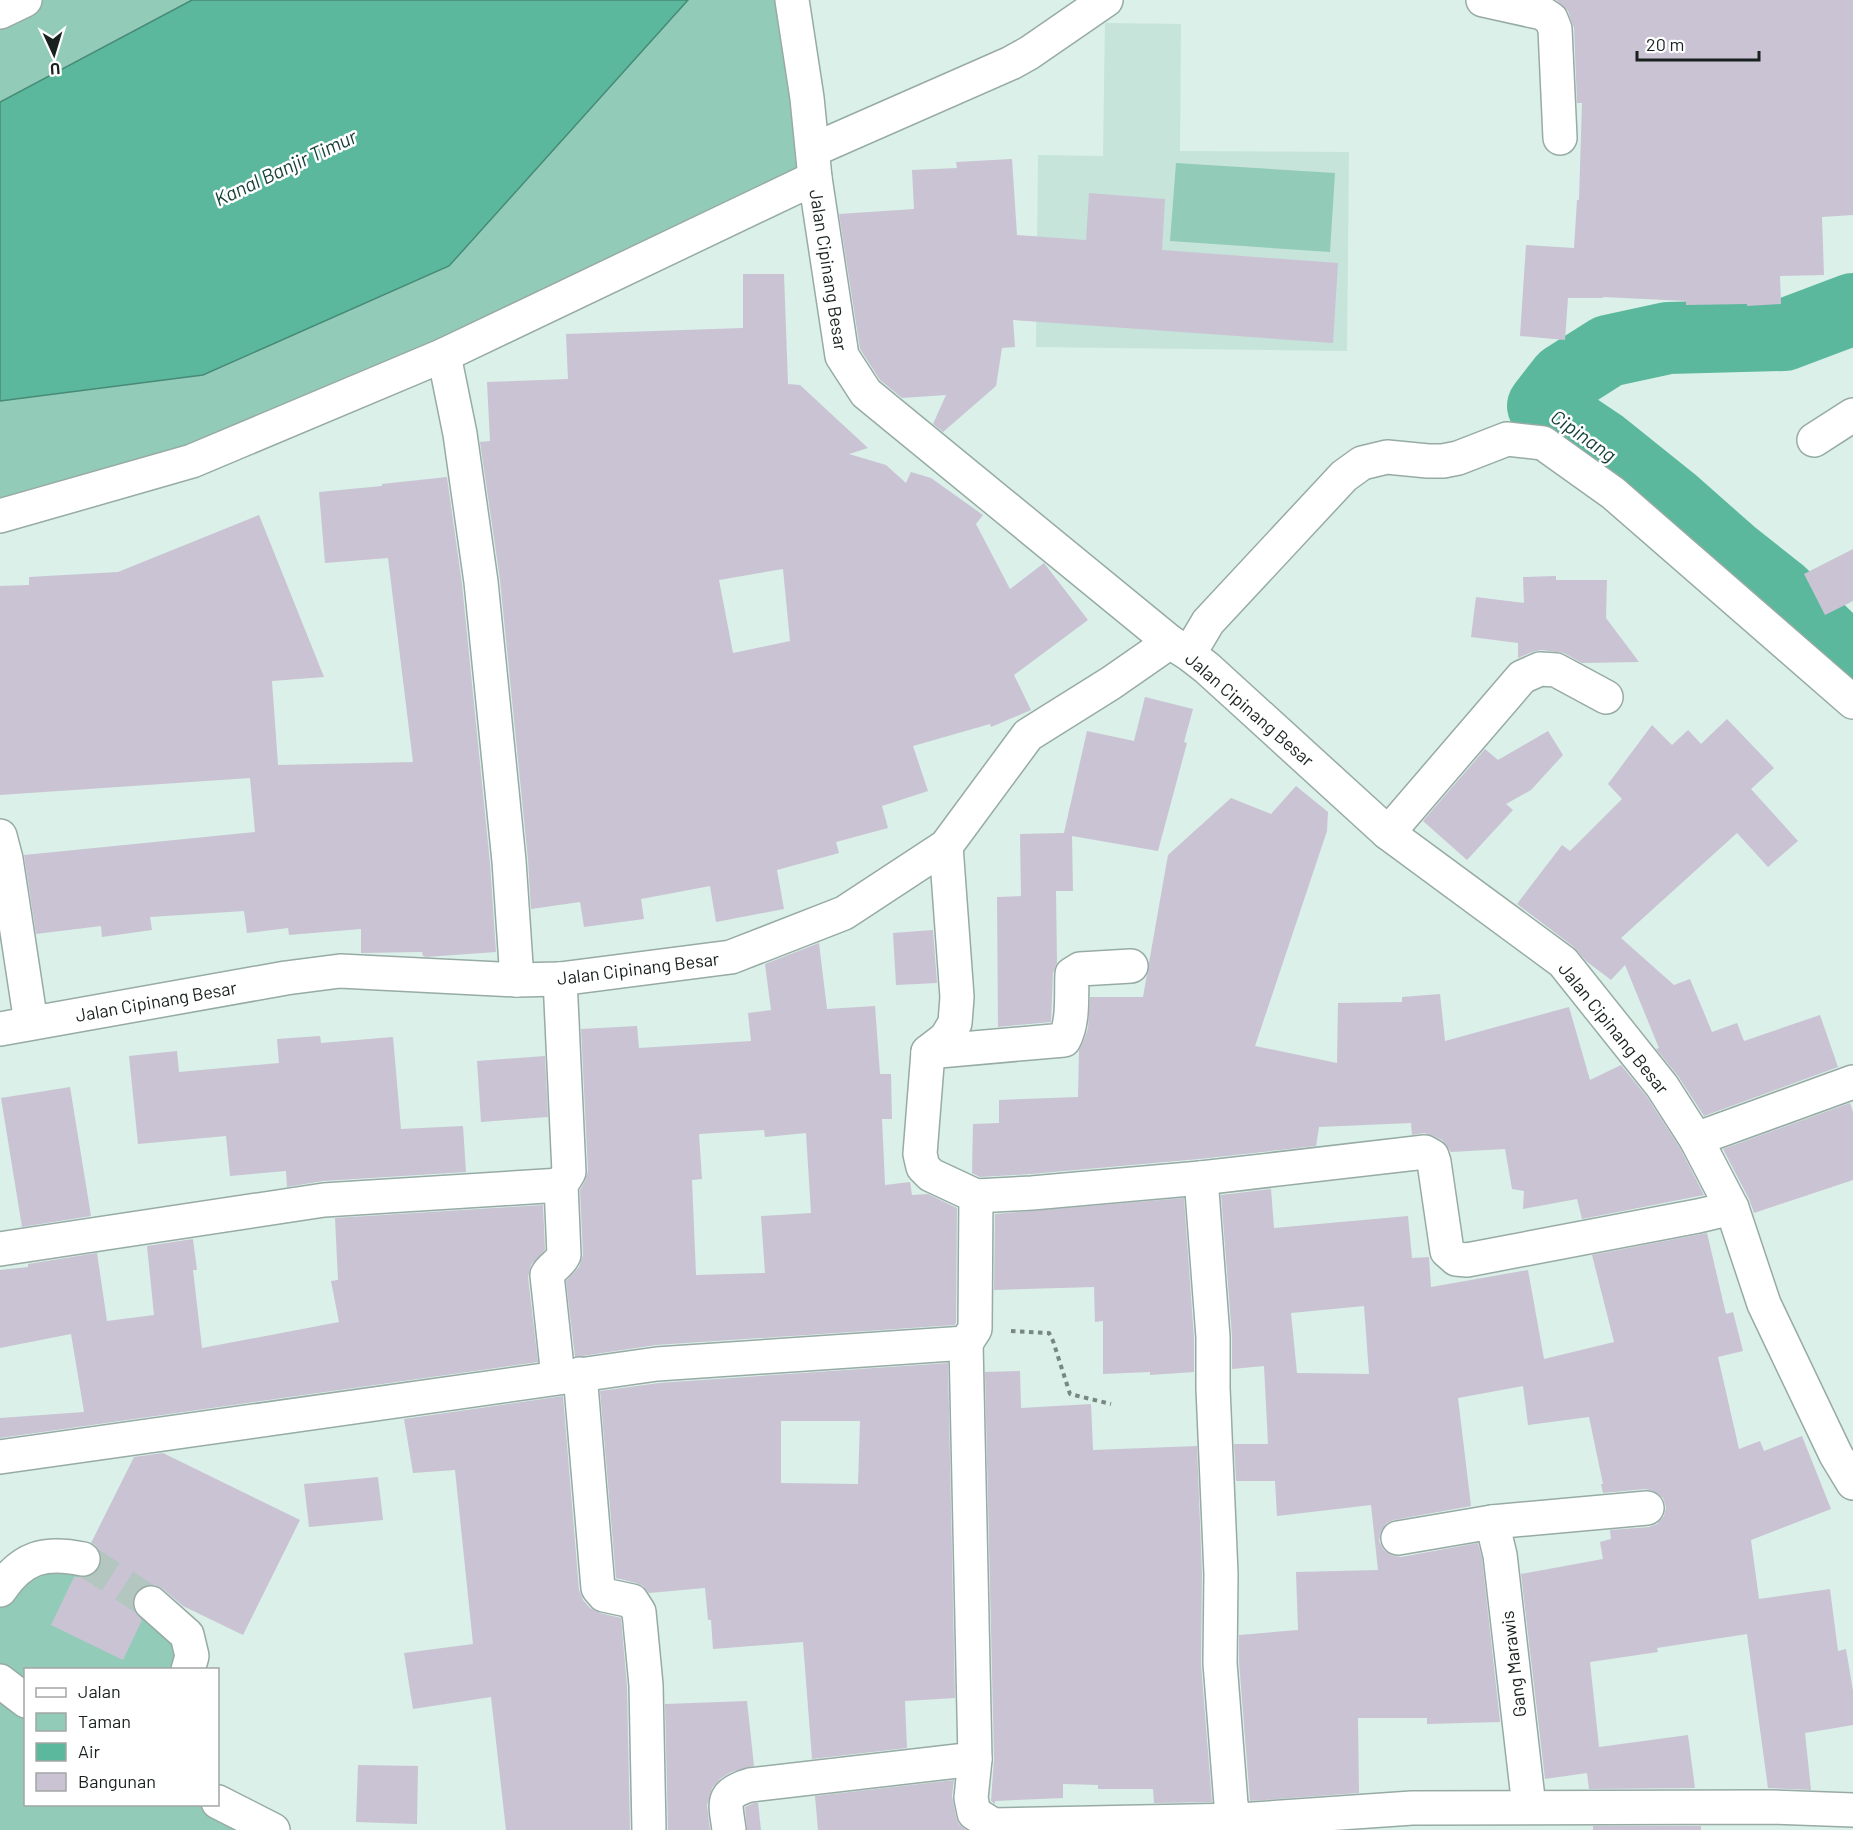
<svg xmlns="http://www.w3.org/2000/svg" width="1853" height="1830" font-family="Barlow,sans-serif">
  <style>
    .built { fill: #c6e4d9 }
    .green { fill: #93cbb9 }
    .water { fill: #5bb89c; stroke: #478b76; stroke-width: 1.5 }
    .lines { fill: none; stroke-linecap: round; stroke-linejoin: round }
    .river { stroke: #5bb89c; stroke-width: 72 }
    .building { fill: #cac3d4; fill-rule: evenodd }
    .minor-tunnel { stroke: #b3c7c0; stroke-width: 33; stroke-dasharray: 33 16; stroke-linecap: butt }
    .minor-casing { stroke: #97aba4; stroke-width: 36 }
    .major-casing { stroke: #97aba4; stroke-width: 36 }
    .path { stroke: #788782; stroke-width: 4; stroke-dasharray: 4.5 4.5; stroke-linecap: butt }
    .minor { stroke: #fff; stroke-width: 33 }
    .major { stroke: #fff; stroke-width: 33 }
    .labels { text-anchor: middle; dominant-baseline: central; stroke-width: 5; stroke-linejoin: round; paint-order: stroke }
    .street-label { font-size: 18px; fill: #19211f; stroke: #fff }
    .water-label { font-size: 20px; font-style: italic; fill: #133e32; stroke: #fff }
  </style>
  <rect width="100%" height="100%" fill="#daf0e8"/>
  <!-- built -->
  <path class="built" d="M 1105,23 L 1181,24 L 1180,151 L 1349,152 L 1347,351 L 1036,347 L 1038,155 L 1103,156 Z"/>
  <!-- green -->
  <g class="green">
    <path d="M 25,0 L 792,0 L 815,178 L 444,355 L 0,516 L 0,12 Z"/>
    <path d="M 1176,163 L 1335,173 L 1330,252 L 1170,241 Z"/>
    <path d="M 83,1559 L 151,1603 L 188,1669 L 26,1670 L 26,1804 L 218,1804 L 273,1830 L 0,1830 L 0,1590 L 9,1576 Z"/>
  </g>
  <!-- water -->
  <path class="water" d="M 192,0 L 688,0 L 449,266 L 203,375 L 0,401 L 0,102 Z"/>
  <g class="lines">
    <!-- river -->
    <path class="river" d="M 1853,309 L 1784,335 L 1668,338 L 1608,351 L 1564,379 L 1543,406 L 1601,445 L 1672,502 L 1732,555 L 1780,593 L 1853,663"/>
  </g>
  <!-- building -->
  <g class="building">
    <path d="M 1556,0 L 1853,0 L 1853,215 L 1822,217 L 1824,275 L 1780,276 L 1781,304 L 1747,306 L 1747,304 L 1686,305 L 1686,301 L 1603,297 L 1603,298 L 1568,298 L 1565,340 L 1520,336 L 1526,245 L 1574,248 L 1577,200 L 1579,200 L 1582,103 L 1577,103 L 1574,28 L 1568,11 Z"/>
    <path d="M 1012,159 L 1017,235 L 1086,240 L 1089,193 L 1165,199 L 1162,250 L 1338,263 L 1333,343 L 1013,320 L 1015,347 L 1002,348 L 996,386 L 943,432 L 933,424 L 946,395 L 902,398 L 880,380 L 860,349 L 839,214 L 914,209 L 912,170 L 957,168 L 956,162 Z"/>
    <path d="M 743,274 L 784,274 L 788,384 L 800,385 L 868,448 L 849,454 L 886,465 L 906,483 L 911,472 L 931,478 L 983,515 L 976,524 L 1010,589 L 1044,563 L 1088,620 L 1014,675 L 1031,710 L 991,727 L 990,724 L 913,746 L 928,791 L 882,806 L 888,828 L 836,842 L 839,853 L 777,870 L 784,909 L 716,922 L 710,886 L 641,899 L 644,919 L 584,927 L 580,902 L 531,909 L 528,860 L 500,580 L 480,442 L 490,441 L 487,382 L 568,379 L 566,334 L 743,328 ZM 783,569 L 790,641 L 733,653 L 719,580 Z"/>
    <path d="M 447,477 L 462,584 L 490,863 L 496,952 L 426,957 L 423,956 L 422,952 L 361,953 L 361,929 L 289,935 L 288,928 L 247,933 L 244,911 L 150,917 L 152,930 L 102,937 L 101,926 L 36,934 L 24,855 L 255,832 L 250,778 L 0,795 L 0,586 L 29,585 L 29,577 L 118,572 L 259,515 L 324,677 L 272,681 L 278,765 L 413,762 L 388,558 L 325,563 L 319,492 L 382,486 L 382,484 Z"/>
    <path d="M 1853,549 L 1853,601 L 1825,615 L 1804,574 Z"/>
    <path d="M 1556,576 L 1556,580 L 1607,580 L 1606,618 L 1639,662 L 1582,663 L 1564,653 L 1541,650 L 1532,652 L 1518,658 L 1518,643 L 1471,637 L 1476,597 L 1524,603 L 1523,577 Z"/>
    <path d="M 1145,697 L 1193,709 L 1184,742 L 1187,743 L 1158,851 L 1072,836 L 1073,891 L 1056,891 L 1057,963 L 1053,973 L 1051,1022 L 998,1027 L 997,897 L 1021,896 L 1020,834 L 1064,833 L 1087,731 L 1134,741 Z"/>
    <path d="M 1727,719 L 1774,768 L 1751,789 L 1798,841 L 1768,867 L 1737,833 L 1621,938 L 1674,985 L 1690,979 L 1712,1032 L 1737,1023 L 1744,1041 L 1820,1015 L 1838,1067 L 1704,1116 L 1678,1076 L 1656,1049 L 1659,1048 L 1625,965 L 1611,980 L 1586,961 L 1574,947 L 1517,904 L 1562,845 L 1570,851 L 1622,799 L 1608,784 L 1652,725 L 1672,745 L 1688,730 L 1701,744 Z"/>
    <path d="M 1548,731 L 1563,755 L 1531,790 L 1506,804 L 1513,810 L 1467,860 L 1423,821 L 1485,749 L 1498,760 Z"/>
    <path d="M 1296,786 L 1328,812 L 1327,831 L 1255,1046 L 1337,1063 L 1338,1003 L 1402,1002 L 1402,997 L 1440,994 L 1445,1041 L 1569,1007 L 1590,1080 L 1621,1065 L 1647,1097 L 1680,1148 L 1704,1195 L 1582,1219 L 1577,1199 L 1523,1209 L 1524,1191 L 1512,1189 L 1505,1149 L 1451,1152 L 1442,1140 L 1434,1136 L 1424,1133 L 1412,1135 L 1411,1123 L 1319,1127 L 1316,1146 L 1199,1159 L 1031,1174 L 980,1177 L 972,1173 L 973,1124 L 999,1123 L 999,1100 L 1078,1097 L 1079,1050 L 1084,1040 L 1088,1028 L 1090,997 L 1143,997 L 1168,855 L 1231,798 L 1271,814 Z"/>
    <path d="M 933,930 L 937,983 L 896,985 L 893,933 Z"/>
    <path d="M 819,943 L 827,1009 L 875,1006 L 880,1074 L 891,1074 L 892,1119 L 882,1119 L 885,1185 L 910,1182 L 912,1195 L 928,1194 L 957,1208 L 956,1323 L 955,1325 L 656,1345 L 575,1357 L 566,1281 L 579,1267 L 583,1255 L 580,1190 L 585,1181 L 588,1171 L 581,1029 L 637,1026 L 639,1048 L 751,1041 L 748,1013 L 771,1010 L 765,964 ZM 764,1130 L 765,1137 L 806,1133 L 811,1213 L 761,1216 L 765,1273 L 696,1275 L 692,1180 L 702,1179 L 699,1134 Z"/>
    <path d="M 320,1036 L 321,1043 L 393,1037 L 401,1129 L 463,1126 L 466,1172 L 323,1181 L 287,1187 L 286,1171 L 230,1176 L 226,1136 L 138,1144 L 129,1056 L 177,1051 L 179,1072 L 279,1063 L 277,1039 Z"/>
    <path d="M 545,1056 L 548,1117 L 481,1122 L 477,1061 Z"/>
    <path d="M 70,1087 L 91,1216 L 22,1227 L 1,1098 Z"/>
    <path d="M 1850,1103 L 1853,1112 L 1853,1180 L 1754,1213 L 1749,1199 L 1723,1149 Z"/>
    <path d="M 1271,1189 L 1274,1228 L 1408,1216 L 1412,1258 L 1429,1257 L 1431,1287 L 1528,1270 L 1544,1359 L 1614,1342 L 1592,1255 L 1707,1233 L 1726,1314 L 1733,1312 L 1743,1351 L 1718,1357 L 1739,1449 L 1760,1441 L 1764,1451 L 1802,1436 L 1831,1509 L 1751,1540 L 1759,1599 L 1830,1589 L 1838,1651 L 1846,1649 L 1853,1691 L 1853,1725 L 1805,1733 L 1811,1790 L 1768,1788 L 1747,1634 L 1657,1648 L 1658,1652 L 1590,1662 L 1599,1747 L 1688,1735 L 1695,1788 L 1589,1789 L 1587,1773 L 1545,1779 L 1521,1574 L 1603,1559 L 1600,1542 L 1611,1539 L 1610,1530 L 1649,1527 L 1657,1524 L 1664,1516 L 1666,1507 L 1663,1498 L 1654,1491 L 1645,1489 L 1603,1493 L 1601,1484 L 1603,1484 L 1589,1417 L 1528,1425 L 1523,1386 L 1458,1398 L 1471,1506 L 1394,1520 L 1387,1523 L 1381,1531 L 1379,1541 L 1384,1550 L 1391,1555 L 1401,1557 L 1478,1543 L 1482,1558 L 1500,1722 L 1427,1724 L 1427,1718 L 1358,1718 L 1359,1793 L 1250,1801 L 1239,1662 L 1239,1635 L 1298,1630 L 1296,1572 L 1378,1570 L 1371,1505 L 1277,1516 L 1275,1481 L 1236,1481 L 1234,1444 L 1268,1444 L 1264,1366 L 1232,1369 L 1232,1336 L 1221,1195 ZM 1364,1306 L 1369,1374 L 1297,1373 L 1291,1313 Z"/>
    <path d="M 1184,1198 L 1194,1338 L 1194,1372 L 1150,1375 L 1150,1372 L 1103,1374 L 1103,1321 L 1095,1322 L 1094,1287 L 994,1290 L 995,1214 Z"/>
    <path d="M 543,1205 L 545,1250 L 531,1265 L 528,1277 L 538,1362 L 0,1438 L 0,1418 L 84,1412 L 71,1334 L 0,1348 L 0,1270 L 28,1267 L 28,1264 L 97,1253 L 107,1321 L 154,1315 L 147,1246 L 193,1239 L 197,1270 L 193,1270 L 202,1348 L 339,1322 L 331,1281 L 338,1280 L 335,1218 Z"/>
    <path d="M 948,1363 L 955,1698 L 905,1701 L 907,1748 L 812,1759 L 803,1642 L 713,1649 L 711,1620 L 708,1620 L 705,1588 L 649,1593 L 643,1586 L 636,1583 L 616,1578 L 600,1391 L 659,1383 ZM 781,1421 L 860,1421 L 858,1484 L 781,1483 Z"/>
    <path d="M 1020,1371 L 1021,1408 L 1091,1404 L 1093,1450 L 1197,1446 L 1202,1574 L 1201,1664 L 1212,1802 L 1154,1803 L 1153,1789 L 1098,1789 L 1098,1785 L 1063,1784 L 1063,1798 L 995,1801 L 995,1804 L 991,1801 L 994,1759 L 985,1372 Z"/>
    <path d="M 563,1396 L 579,1590 L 583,1600 L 590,1608 L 600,1613 L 621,1618 L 627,1686 L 630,1830 L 506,1830 L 491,1697 L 413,1709 L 404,1653 L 473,1644 L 455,1470 L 413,1473 L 404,1419 Z"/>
    <path d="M 163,1453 L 300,1520 L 243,1635 L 183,1606 L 163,1589 L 155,1585 L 146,1585 L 137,1590 L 133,1599 L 133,1609 L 142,1620 L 123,1660 L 51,1625 L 74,1577 L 89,1577 L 98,1570 L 102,1562 L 101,1553 L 95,1545 L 91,1543 L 134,1457 Z"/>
    <path d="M 378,1477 L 383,1520 L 309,1527 L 304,1484 Z"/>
    <path d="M 747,1701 L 754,1766 L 731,1772 L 720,1779 L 712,1788 L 707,1805 L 710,1830 L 668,1830 L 665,1704 Z"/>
    <path d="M 358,1765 L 418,1766 L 417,1824 L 356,1822 Z"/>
    <path d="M 954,1780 L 952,1796 L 956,1817 L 959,1824 L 966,1830 L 818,1830 L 815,1796 Z"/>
    <path d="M 754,1803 L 758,1803 L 761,1830 L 747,1830 L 745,1807 Z"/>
    <rect x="1593" y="1826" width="108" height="4"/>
  </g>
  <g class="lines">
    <!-- minor-tunnel -->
    <path class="minor-tunnel" d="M 83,1559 L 151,1603"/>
    <defs>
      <g id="minor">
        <path d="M 792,0 L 807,98 L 815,178 L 842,356 L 866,393 L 1170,642 L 1189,654 L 1207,668 L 1388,833 L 1563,962 L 1662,1086 L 1696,1139 L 1732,1208 L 1764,1304 L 1836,1455 L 1853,1483"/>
        <path d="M 1483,0 L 1542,13 L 1551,19 L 1555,29 L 1560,138"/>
        <path d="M 0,12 L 25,0"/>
        <path d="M 813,150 L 1011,63 L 1029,53 L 1106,0"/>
        <path d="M 444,355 L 460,434 L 481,582 L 509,861 L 517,980"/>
        <path d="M 1814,440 L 1853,415"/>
        <path d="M 0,516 L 192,461 L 444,355 L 815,178"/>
        <path d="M 1189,654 L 1208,622 L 1344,476 L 1362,463 L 1387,457 L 1428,461 L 1443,461 L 1458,458 L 1507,439 L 1543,443 L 1613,493 L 1853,702"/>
        <path d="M 1388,833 L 1522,677 L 1540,669 L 1556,670 L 1606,697"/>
        <path d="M 0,836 L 6,859 L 31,1023"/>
        <path d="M 946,846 L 957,997 L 955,1023 L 946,1038 L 928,1052 L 920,1154 L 923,1167 L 931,1175 L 976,1196 L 975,1329 L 966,1343"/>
        <path d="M 0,1029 L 286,978 L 340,971 L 517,980 L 560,979 L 731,957 L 844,913 L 946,846 L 1028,735 L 1111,683 L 1170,642"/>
        <path d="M 928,1052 L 1064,1040 C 1074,1022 1071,995 1072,974 L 1080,969 L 1131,966"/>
        <path d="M 1696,1139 L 1853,1082"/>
        <path d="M 1201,1178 L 1425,1152 L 1432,1156 L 1434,1162 L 1447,1251 L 1456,1259 L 1467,1260 L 1698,1216 L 1732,1208"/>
        <path d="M 976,1196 L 1032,1193 L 1201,1178 L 1213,1337 L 1213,1388 L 1221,1574 L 1220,1663 L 1231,1804 C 1233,1815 1240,1817 1241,1830"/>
        <path d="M 0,1249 L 324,1200 L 561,1185"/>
        <path d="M 580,1374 L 598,1588 L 604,1595 L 632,1601 L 639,1612 L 646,1685 L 649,1830"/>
        <path d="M 558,1377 L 547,1275 C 551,1267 560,1264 564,1255 L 561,1185 L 569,1172 L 560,979"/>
        <path d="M 0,1457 L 657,1364 L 966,1343 L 975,1759 L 971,1798 L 974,1813 L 993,1825 L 1240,1820 L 1412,1808 L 1770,1807 L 1853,1810"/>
        <path d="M 1492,1522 L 1500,1555 L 1529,1807"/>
        <path d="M 1398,1538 L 1492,1522 L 1647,1508"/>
        <path d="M 0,1590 C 22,1557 45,1551 83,1559"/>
        <path d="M 151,1603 L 187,1635 L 192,1656 L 188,1670"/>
        <path d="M 729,1830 C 726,1804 719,1794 750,1785 L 975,1759"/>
      </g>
      <g id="major">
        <path d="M 0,1681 L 26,1701"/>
        <path d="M 218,1802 L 273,1830"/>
      </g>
    </defs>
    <!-- minor casing -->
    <use href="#minor" class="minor-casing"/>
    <!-- major casing -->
    <use href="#major" class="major-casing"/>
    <!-- path -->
    <path class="path" d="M 1011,1331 L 1049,1333 L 1053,1341 L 1070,1394 L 1111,1404"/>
    <!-- minor -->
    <use href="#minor" class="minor"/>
    <!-- major -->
    <use href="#major" class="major"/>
  </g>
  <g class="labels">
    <!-- street labels -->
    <g class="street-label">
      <text transform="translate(829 270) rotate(81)">Jalan Cipinang Besar</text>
      <text transform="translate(1250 709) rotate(41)">Jalan Cipinang Besar</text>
      <text transform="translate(638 968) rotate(-7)">Jalan Cipinang Besar</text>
      <text transform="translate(156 1001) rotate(-10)">Jalan Cipinang Besar</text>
      <text transform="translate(1614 1028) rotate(51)">Jalan Cipinang Besar</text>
      <text transform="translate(1513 1664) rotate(-97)">Gang Marawis</text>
    </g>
    <!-- water labels -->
    <g class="water-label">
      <text transform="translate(285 167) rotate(-25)">Kanal Banjir Timur</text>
      <text transform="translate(1584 435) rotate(35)">Cipinang</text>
    </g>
  </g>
  <!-- legend -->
  <rect x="24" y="1668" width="195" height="138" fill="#ffffff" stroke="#a3a6a5" stroke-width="1.5"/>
  <rect x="36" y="1688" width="30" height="9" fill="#ffffff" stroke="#a3a6a5" stroke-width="1.5"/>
  <text x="78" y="1698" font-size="18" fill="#19211f">Jalan</text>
  <rect x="36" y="1713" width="30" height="18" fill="#93cbb9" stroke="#a3a6a5" stroke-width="1.5"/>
  <text x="78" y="1728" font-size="18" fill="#19211f">Taman</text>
  <rect x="36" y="1743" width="30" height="18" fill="#5bb89c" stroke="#a3a6a5" stroke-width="1.5"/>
  <text x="78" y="1758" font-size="18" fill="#19211f">Air</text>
  <rect x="36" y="1773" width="30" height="18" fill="#cac3d4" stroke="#a3a6a5" stroke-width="1.5"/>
  <text x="78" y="1788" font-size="18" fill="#19211f">Bangunan</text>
  <!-- north arrow -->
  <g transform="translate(54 54) rotate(176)" stroke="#ffffff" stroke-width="4.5" paint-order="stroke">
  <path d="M0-4.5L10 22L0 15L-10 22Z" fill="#19211f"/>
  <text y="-9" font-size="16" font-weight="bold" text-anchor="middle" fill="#19211f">U</text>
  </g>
  <!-- scale -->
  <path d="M1637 51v9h122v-9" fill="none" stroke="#19211f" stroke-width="3"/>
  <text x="1646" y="51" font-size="18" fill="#19211f" stroke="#ffffff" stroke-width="4.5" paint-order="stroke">20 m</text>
</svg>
